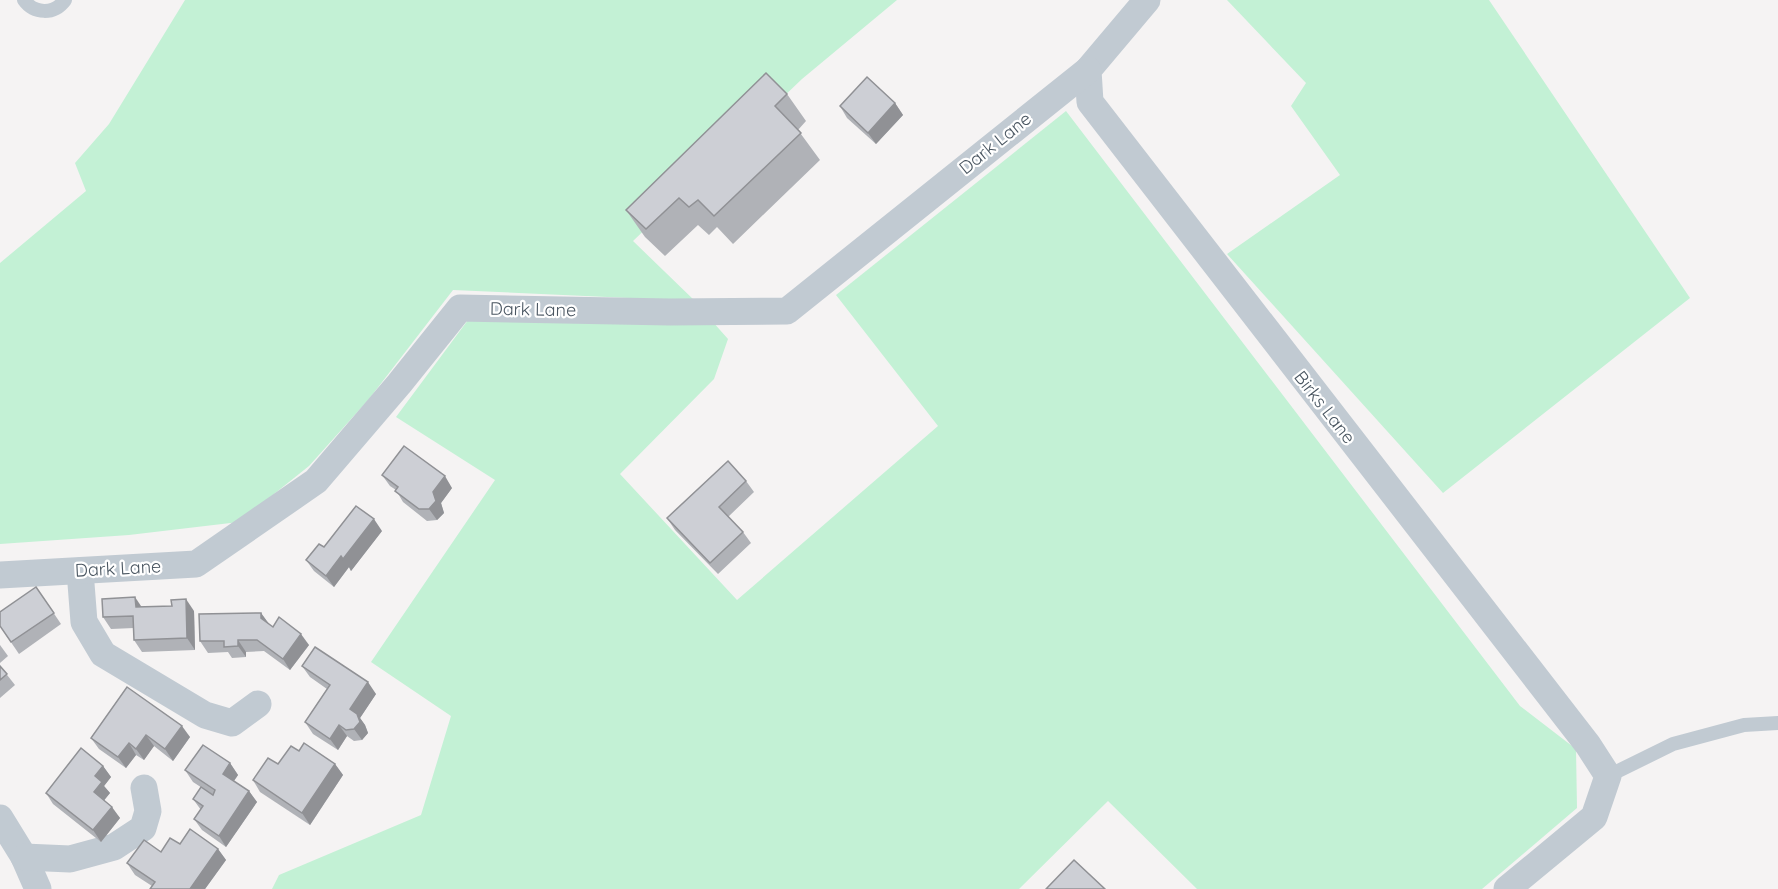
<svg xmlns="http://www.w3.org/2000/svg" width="1778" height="889" font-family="Quicksand,sans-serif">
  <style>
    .green { fill: #c3f1d5 }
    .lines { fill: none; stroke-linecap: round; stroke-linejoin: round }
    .service { stroke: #c1cad2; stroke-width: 14 }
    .minor { stroke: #c1cad2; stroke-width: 27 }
    .wall { fill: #b0b2b7 }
    .shaded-wall { fill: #909195 }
    .building { fill: #cdcfd5; stroke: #909195; stroke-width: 1.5 }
    .labels { text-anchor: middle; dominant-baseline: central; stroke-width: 4.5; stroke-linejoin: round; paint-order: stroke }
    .street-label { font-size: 18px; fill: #4a5661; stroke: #fff }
  </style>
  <rect width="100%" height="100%" fill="#f5f3f3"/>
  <!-- green -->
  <g class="green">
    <path d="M 185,0 L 897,0 L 802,79 L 633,241 L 695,301 L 453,290 L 369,399 L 309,466 L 239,522 L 129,535 L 0,544 L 0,263 L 86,191 L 75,163 L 109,124 Z"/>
    <path d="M 1227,0 L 1489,0 L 1690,298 L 1443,493 L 1227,254 L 1340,175 L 1291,106 L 1306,83 Z"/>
    <path d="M 1066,111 L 1520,706 L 1576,749 L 1577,808 L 1482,889 L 1197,889 L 1108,801 L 1019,889 L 272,889 L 279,875 L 421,815 L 451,716 L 371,662 L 495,480 L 396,417 L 468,320 L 712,321 L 728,339 L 714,379 L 620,474 L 737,600 L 938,426 L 836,295 Z"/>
  </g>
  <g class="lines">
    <!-- service -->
    <g class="service">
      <path d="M 24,0 C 34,14 54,15 65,0"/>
      <path d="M 1608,776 L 1673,744 L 1744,725 L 1778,723"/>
    </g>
    <!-- minor -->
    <g class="minor">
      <path d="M 1147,0 L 1088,70 L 1090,102 L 1588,745 L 1608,776 L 1594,817 L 1507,889"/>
      <path d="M 80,571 L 84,622 L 103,654 L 205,715 L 232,723 L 258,704"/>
      <path d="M 0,575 L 196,564 L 316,481 L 399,384 L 460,308 L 670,312 L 787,311 L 1088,70"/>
      <path d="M 0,818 L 24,857 L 38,889"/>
      <path d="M 24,857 L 70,859 L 114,847 L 143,828 L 148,811 L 144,788"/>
    </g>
  </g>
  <!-- wall -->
  <g class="wall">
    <path d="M 787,94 L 806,121 L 798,130 L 820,160 L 733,244 L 717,227 L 709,235 L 698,225 L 665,256 L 645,237 L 626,210 Z"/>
    <path d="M 895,103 L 903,115 L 876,144 L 847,118 L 840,106 Z"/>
    <path d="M 382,475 L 452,488 L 441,503 L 444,513 L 437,520 L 427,521 L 403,502 L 396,490 L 390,486 Z"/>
    <path d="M 746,481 L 754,492 L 728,517 L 743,532 L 751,543 L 718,574 L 675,530 L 667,518 Z"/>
    <path d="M 382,531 L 351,571 L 349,567 L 334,587 L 314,571 L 306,560 L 324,547 Z"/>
    <path d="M 36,587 L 61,624 L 19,654 L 0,626 Z"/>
    <path d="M 142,607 L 194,611 L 195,650 L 142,652 L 134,640 L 134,628 L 111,629 L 103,617 Z"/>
    <path d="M 261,613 L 269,624 L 273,627 L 309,645 L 290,670 L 264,651 L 246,652 L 246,657 L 232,658 L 228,652 L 208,653 L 200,641 Z"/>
    <path d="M 0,645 L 8,656 L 0,663 Z"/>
    <path d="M 0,666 L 15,685 L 0,698 Z"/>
    <path d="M 302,666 L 376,694 L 360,718 L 365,725 L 368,733 L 362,740 L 354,741 L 347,736 L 338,750 L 313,734 L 305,722 L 327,689 L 310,677 Z"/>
    <path d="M 127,687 L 190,737 L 173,761 L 154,746 L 144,760 L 136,755 L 126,768 L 99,749 L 91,738 Z"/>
    <path d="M 299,751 L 335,764 L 343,775 L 310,825 L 260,792 L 253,780 Z"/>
    <path d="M 230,763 L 238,775 L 234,781 L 249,791 L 257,802 L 226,847 L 202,830 L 194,819 L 201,810 L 193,799 L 213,795 L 193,782 L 185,770 Z"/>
    <path d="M 103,766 L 111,777 L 104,786 L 110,793 L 104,800 L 120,818 L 101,842 L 53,804 L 46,793 Z"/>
    <path d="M 180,844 L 218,849 L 226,860 L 205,889 L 151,889 L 152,886 L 135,875 L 127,863 L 161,852 Z"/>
  </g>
  <!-- shaded-wall -->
  <g class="shaded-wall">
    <path d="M 895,103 L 903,115 L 876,144 L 868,133 Z"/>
    <path d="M 445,476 L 452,488 L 441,503 L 444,513 L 437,520 L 429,509 L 433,492 Z"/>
    <path d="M 374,519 L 382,531 L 351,571 L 349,567 L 334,587 L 326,576 L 341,556 Z"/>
    <path d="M 135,597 L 143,609 L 136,607 Z"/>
    <path d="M 186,599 L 194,611 L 195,650 L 187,638 Z"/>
    <path d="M 261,613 L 269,624 L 261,618 Z"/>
    <path d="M 301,634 L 309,645 L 290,670 L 283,659 Z"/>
    <path d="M 238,640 L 246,652 L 246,657 L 238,646 Z"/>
    <path d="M 368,682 L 376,694 L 360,718 L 365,725 L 368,733 L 362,740 L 354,729 L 350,709 Z"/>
    <path d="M 339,725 L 347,736 L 338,750 L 330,739 Z"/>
    <path d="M 182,726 L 190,737 L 173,761 L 165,749 Z"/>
    <path d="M 146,735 L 154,746 L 144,760 L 136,749 Z"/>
    <path d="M 129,743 L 136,755 L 126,768 L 118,757 Z"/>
    <path d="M 230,763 L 238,775 L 231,785 L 223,774 Z"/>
    <path d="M 335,764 L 343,775 L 310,825 L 302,813 Z"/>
    <path d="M 103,766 L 111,777 L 104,786 L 110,793 L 102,803 L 94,792 L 95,776 Z"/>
    <path d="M 249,791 L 257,802 L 226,847 L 219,836 Z"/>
    <path d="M 112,807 L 120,818 L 101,842 L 93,830 Z"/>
    <path d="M 218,849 L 226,860 L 205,889 L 190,889 Z"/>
  </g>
  <!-- building -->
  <g class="building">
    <path d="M 766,73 L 787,94 L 775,106 L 801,133 L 714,216 L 698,200 L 689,207 L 679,198 L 646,229 L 626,210 Z"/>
    <path d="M 867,77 L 895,103 L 868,133 L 840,106 Z"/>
    <path d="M 404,446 L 445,476 L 433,492 L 436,501 L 429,509 L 419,509 L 395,491 L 398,487 L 382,475 Z"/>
    <path d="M 728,461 L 746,481 L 719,507 L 743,532 L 710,563 L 667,518 Z"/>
    <path d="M 356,506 L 374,519 L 343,559 L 341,556 L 326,576 L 306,560 L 319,544 L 324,547 Z"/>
    <path d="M 36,587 L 54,613 L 11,642 L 0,626 L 0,612 Z"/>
    <path d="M 135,597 L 136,607 L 172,606 L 171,600 L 186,599 L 187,638 L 134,640 L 133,616 L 103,617 L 102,599 Z"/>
    <path d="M 261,613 L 261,618 L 273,627 L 279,617 L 301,634 L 283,659 L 257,640 L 238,640 L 238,646 L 224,647 L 224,641 L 200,641 L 199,614 Z"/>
    <path d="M 315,647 L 368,682 L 350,709 L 357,714 L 360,722 L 354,729 L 346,730 L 339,725 L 330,739 L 305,722 L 330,685 L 302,666 Z"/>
    <path d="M 0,666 L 7,674 L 0,680 Z"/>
    <path d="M 127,687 L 182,726 L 165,749 L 146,735 L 136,749 L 129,743 L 118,757 L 91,738 Z"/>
    <path d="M 304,743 L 335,764 L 302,813 L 253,780 L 268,758 L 278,764 L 291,746 L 299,751 Z"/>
    <path d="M 203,745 L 230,763 L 223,774 L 249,791 L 219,836 L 194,819 L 203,806 L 193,799 L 201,787 L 213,795 L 215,790 L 185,770 Z"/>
    <path d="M 81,748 L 103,766 L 95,776 L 102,782 L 94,792 L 112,807 L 93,830 L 46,793 Z"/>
    <path d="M 190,829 L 218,849 L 190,889 L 150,889 L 155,882 L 127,863 L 144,840 L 161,852 L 170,838 L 180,844 Z"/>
    <path d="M 1074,860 L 1105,889 L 1046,889 Z"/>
  </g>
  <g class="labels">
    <!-- street labels -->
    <g class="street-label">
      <text transform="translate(995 143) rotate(-39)">Dark Lane</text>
      <text transform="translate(533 309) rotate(1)">Dark Lane</text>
      <text transform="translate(1325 407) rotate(52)">Birks Lane</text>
      <text transform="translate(118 568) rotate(-3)">Dark Lane</text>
    </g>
  </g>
</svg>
